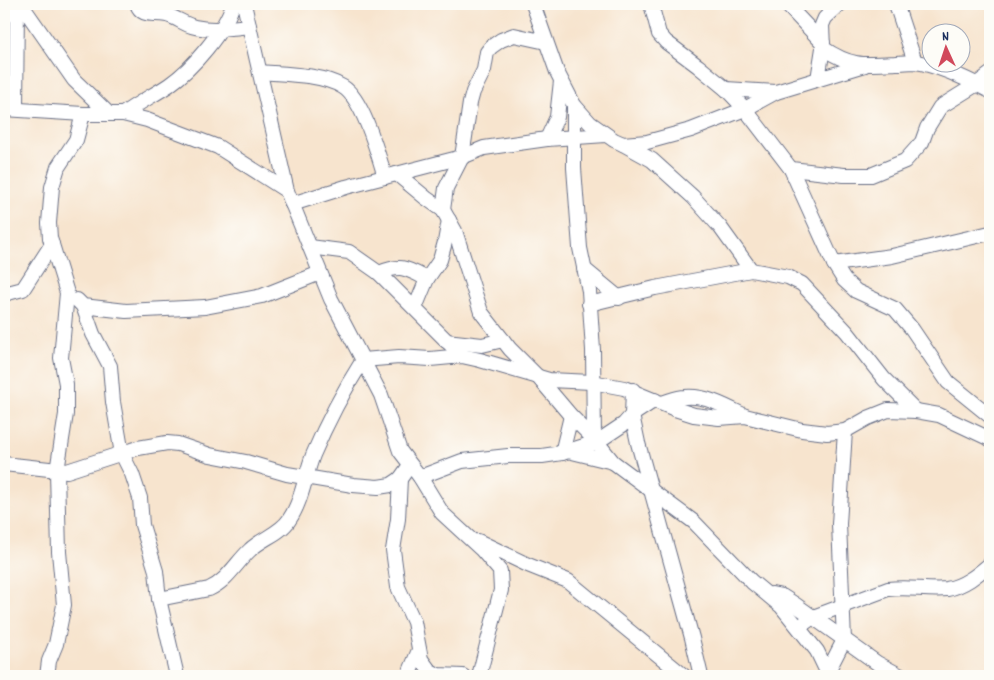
<svg xmlns="http://www.w3.org/2000/svg" width="994" height="680" font-family="Dekko,sans-serif">
  <style>
    .lines { fill: none; stroke-linecap: round; stroke-linejoin: round }
    .minor-casing { stroke: #686e85; stroke-width: 16 }
    .minor { stroke: #fff; stroke-width: 14 }
  </style>
  <rect width="100%" height="100%" fill="#fdfcf7"/>
  <filter id="ink" filterUnits="userSpaceOnUse"><feTurbulence type="fractalNoise" baseFrequency=".02" numOctaves="2"/><feDisplacementMap in="SourceGraphic" scale="10" xChannelSelector="R" yChannelSelector="G"/><feConvolveMatrix kernelMatrix="1 2 1 2 8 2 1 2 1" color-interpolation-filters="sRGB"/></filter>
  <filter id="wash" filterUnits="userSpaceOnUse"><feTurbulence type="fractalNoise" baseFrequency=".0096" numOctaves="4" result="noise"/><feDisplacementMap in="SourceGraphic" scale="20" xChannelSelector="R" yChannelSelector="G"/><feGaussianBlur stdDeviation="1.12" result="paint"/><feColorMatrix in="noise" values="0 0 0 0 0 0 0 0 0 0 0 0 0 0 0 0 0 1.4 0 .05"/><feComposite in="paint" operator="in"/></filter>
  <g filter="url(#wash)">
    <rect width="100%" height="100%" fill="#f7e4ce"/>
  </g>
  <g filter="url(#ink)">
    <g class="lines">
      <defs>
        <g id="minor">
          <path d="M 21,4 L 74,80 L 108,113"/>
          <path d="M 137,4 C 142,18 154,12 166,15 C 176,17 185,25 195,27 C 212,31 232,28 249,26"/>
          <path d="M 244,4 L 287,191 L 331,299 L 381,395 L 400,451 L 420,477 L 442,513 L 481,549 L 500,571 L 501,590 L 479,676"/>
          <path d="M 533,4 L 557,72 L 574,105 L 590,123 L 614,140 L 623,144 L 647,142 L 691,130 L 745,109 L 776,92 L 865,65"/>
          <path d="M 651,4 L 659,34 L 666,42 L 698,66 L 726,89 L 745,109 L 791,169 L 834,264 L 844,280 L 856,291 L 895,309 L 912,329 L 948,382 L 990,416"/>
          <path d="M 786,4 L 823,43"/>
          <path d="M 896,4 L 915,62"/>
          <path d="M 823,48 C 851,67 864,65 896,63 C 902,63 909,62 915,62 C 939,65 969,80 990,91"/>
          <path d="M 260,72 C 284,74 322,74 343,87 C 363,99 378,154 385,177"/>
          <path d="M 818,79 L 823,48 L 822,25 L 825,18 L 840,4"/>
          <path d="M 726,89 L 776,92"/>
          <path d="M 574,105 L 574,168 L 580,248 L 589,291 L 593,350 L 594,439"/>
          <path d="M 4,109 L 83,114 L 123,114 L 147,120 L 218,147 L 287,191"/>
          <path d="M 16,109 L 17,4"/>
          <path d="M 123,114 C 138,103 154,95 169,85 C 192,69 225,31 233,4"/>
          <path d="M 547,139 L 557,117 L 561,81"/>
          <path d="M 623,144 L 652,160 L 693,197 L 720,227 L 751,270"/>
          <path d="M 791,169 L 844,175 L 871,175 L 905,161 L 922,142 L 927,128 L 940,107 L 977,84 L 990,74"/>
          <path d="M 397,174 L 426,198 L 443,210 L 455,231 L 481,312 L 510,349 L 538,377 L 571,416 L 597,442 L 613,462 L 694,522 L 752,582 L 781,606 L 817,651 L 829,676"/>
          <path d="M 292,204 L 346,187 L 462,157 L 484,148 L 547,139 L 606,135"/>
          <path d="M 443,210 L 446,188 L 462,157 L 470,103 L 473,92 L 484,70 L 487,52 L 491,47 L 501,40 L 514,35 L 546,42"/>
          <path d="M 310,247 L 349,252 L 379,273 L 462,356"/>
          <path d="M 834,264 L 892,256 L 990,233"/>
          <path d="M 584,269 L 619,298"/>
          <path d="M 379,273 C 402,264 406,268 427,279"/>
          <path d="M 4,294 L 23,289 L 52,244"/>
          <path d="M 77,300 L 83,306 L 126,311 L 205,307 L 262,296 L 320,273"/>
          <path d="M 589,304 L 655,288 L 751,270 L 788,277 L 802,284 L 847,332 L 884,379 L 916,411"/>
          <path d="M 83,306 L 93,334 L 110,366 L 113,402 L 122,454 L 132,474 L 140,498 L 142,525 L 156,571 L 159,599 L 177,676"/>
          <path d="M 415,308 L 427,279 L 440,260 L 445,242 L 449,220"/>
          <path d="M 446,341 L 482,345 L 503,340"/>
          <path d="M 633,390 L 632,415 L 638,443 L 692,638 L 701,676"/>
          <path d="M 661,403 C 669,401 677,397 685,397 C 706,395 727,407 745,416"/>
          <path d="M 568,451 L 613,462"/>
          <path d="M 562,453 L 571,416"/>
          <path d="M 4,464 L 67,471 L 138,448 L 167,443 L 178,444 L 210,455 L 246,462 L 287,474 L 353,485 L 378,487 L 391,485 L 400,479 L 410,465"/>
          <path d="M 420,477 L 462,461 L 508,456 L 542,456 L 562,453 L 597,442 L 624,424 L 632,415 L 655,400"/>
          <path d="M 400,479 L 398,519 L 393,550 L 398,587 L 414,622 L 421,659 L 429,670 L 438,675 L 463,676"/>
          <path d="M 478,541 L 528,565 L 568,581 L 684,676"/>
          <path d="M 772,594 L 782,596 L 796,605 L 877,663 L 901,676"/>
          <path d="M 159,599 L 209,589 C 227,581 236,563 250,550 C 261,539 281,533 289,520 C 302,501 305,476 313,455 C 327,422 344,390 363,360 L 399,357 L 430,359 L 462,356 L 480,360 L 549,380 L 592,382 L 624,388 L 675,409 L 694,415 L 719,418 L 745,416 L 802,430 L 827,433 L 845,431 L 868,418 L 888,410 L 916,411 L 939,415 L 990,439"/>
          <path d="M 799,627 L 813,617 L 888,589 C 908,586 927,591 947,589 C 964,586 977,575 990,564"/>
          <path d="M 827,673 L 844,640 L 839,524 L 845,431"/>
          <path d="M 47,676 L 49,661 L 56,644 L 64,605 L 59,552 L 57,471 L 66,414 L 66,384 L 61,358 L 67,293 L 50,238 L 49,223 L 52,187 L 58,167 L 76,140 L 83,114"/>
          <path d="M 408,676 L 419,650"/>
        </g>
      </defs>
      <!-- minor casing -->
      <use href="#minor" class="minor-casing"/>
      <!-- minor -->
      <use href="#minor" class="minor"/>
    </g>
  </g>
  <!-- margin -->
  <rect width="994" height="680" fill="none" stroke="#fdfcf7" stroke-width="20"/>
  <!-- north arrow -->
  <g transform="translate(946 48) rotate(357)"><circle r="24" fill="#fdfcf7" stroke="#a3aaba"/>
  <path d="M0-4L9 19L0 12L-9 19Z" fill="#d1495b"/>
  <text y="-8" font-size="14" font-weight="bold" text-anchor="middle" fill="#1b2f5e">N</text>
  </g>
</svg>
